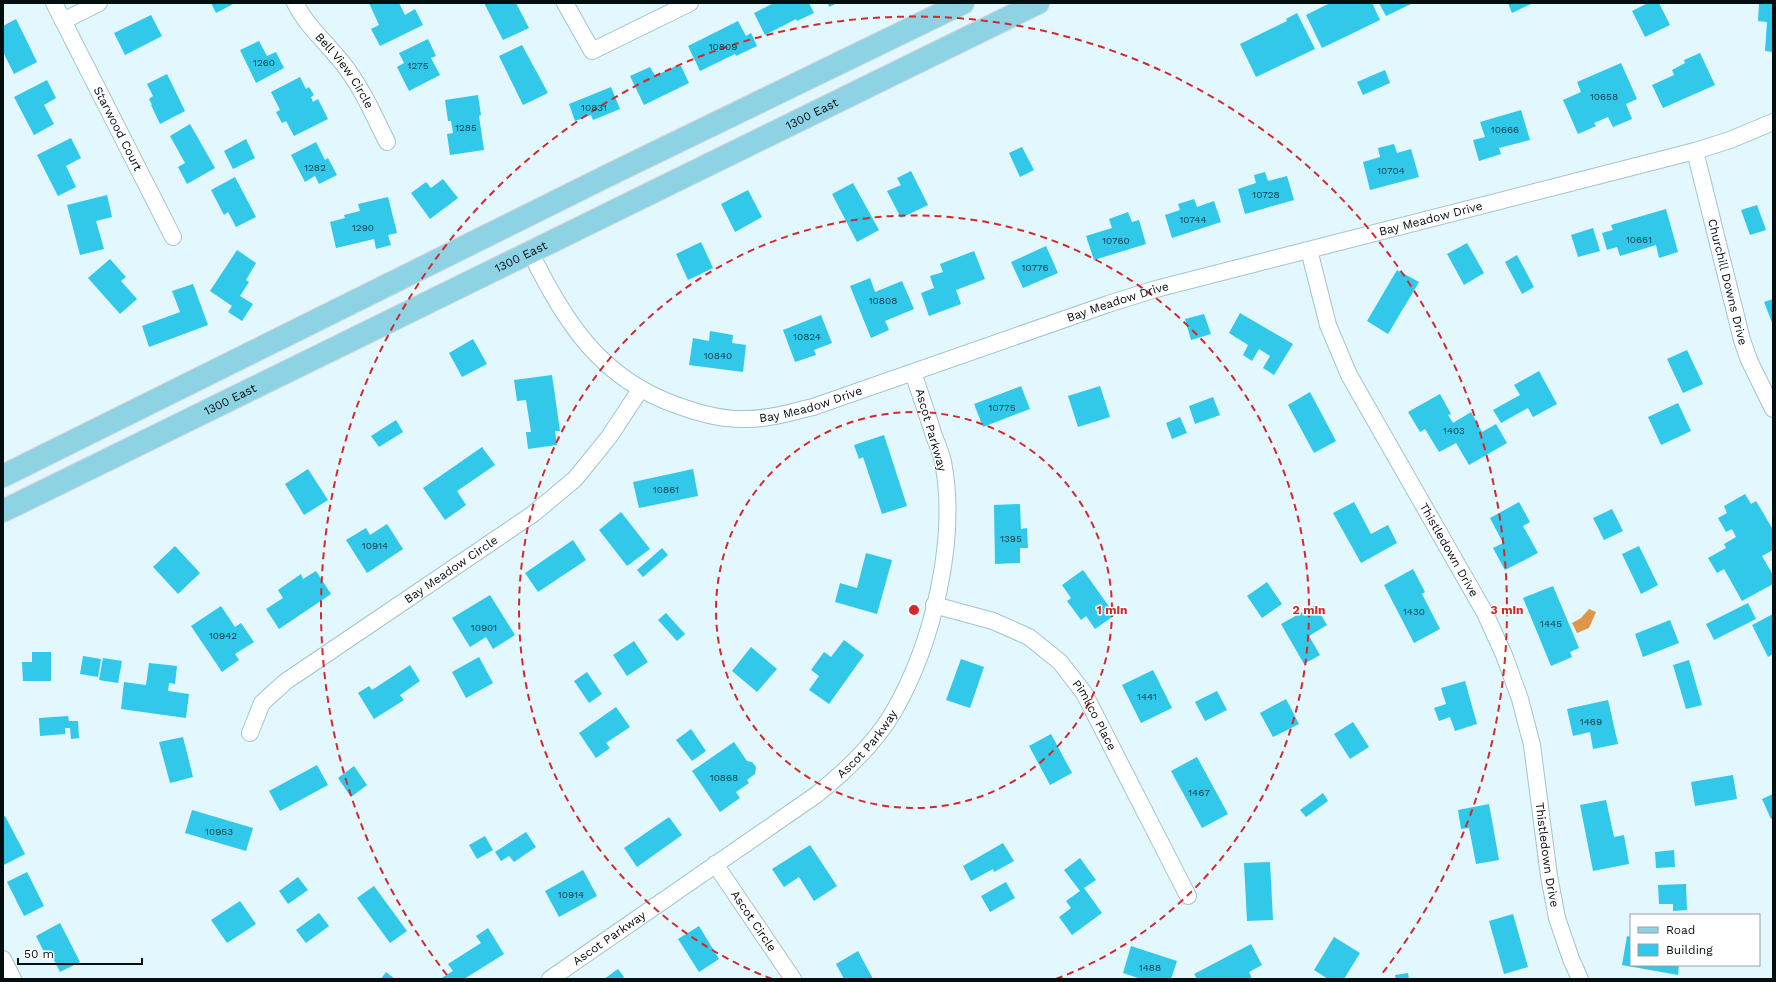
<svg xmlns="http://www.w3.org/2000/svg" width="1776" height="982" font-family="'Work Sans',sans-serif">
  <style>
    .water { fill: #df9648 }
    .building { fill: #31c8ea }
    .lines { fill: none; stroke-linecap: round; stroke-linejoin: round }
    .minor-casing { stroke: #a1c4ce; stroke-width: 18 }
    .primary-casing { stroke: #d7d8d9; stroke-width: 24 }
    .minor { stroke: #fff; stroke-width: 16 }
    .primary { stroke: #8ed3e4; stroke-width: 22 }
    .ring { fill: none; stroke: #d62828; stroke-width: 2; stroke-dasharray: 7 5 }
    .labels { text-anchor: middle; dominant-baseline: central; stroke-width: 3; stroke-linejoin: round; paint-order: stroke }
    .number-label { font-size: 10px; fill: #0e3c47 }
    .street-label { font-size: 12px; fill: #030e11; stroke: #fff }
    .centre { fill: #d62828; stroke: #fff; stroke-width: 2 }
    .ring-label { font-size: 12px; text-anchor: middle; font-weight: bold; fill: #d62828; stroke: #fff; stroke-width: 3; stroke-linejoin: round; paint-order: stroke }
  </style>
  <rect width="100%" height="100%" fill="#e2f8fe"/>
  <!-- water -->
  <path class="water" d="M 1589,609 L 1596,612 L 1589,628 L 1577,633 L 1572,623 L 1581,618 Z"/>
  <!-- building -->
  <g class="building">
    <path d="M 211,3 L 235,3 L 216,13 Z"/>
    <path d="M 369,3 L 399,3 L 405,15 L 415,9 L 423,25 L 380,46 L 371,29 L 379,25 Z"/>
    <path d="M 484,3 L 516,3 L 529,28 L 503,40 Z"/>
    <path d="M 774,3 L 809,3 L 814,13 L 797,21 L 796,19 L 765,35 L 754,13 Z"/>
    <path d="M 828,3 L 837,3 L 829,7 Z"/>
    <path d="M 1330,3 L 1372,3 L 1380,20 L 1322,48 L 1306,15 Z"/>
    <path d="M 1379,3 L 1413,3 L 1386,16 Z"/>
    <path d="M 1508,3 L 1533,3 L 1512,13 Z"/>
    <path d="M 1648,3 L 1659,3 L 1670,25 L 1645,37 L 1632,11 Z"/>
    <path d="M 1759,3 L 1773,3 L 1773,52 L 1765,51 L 1767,22 L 1758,21 Z"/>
    <path d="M 1297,13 L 1315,49 L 1256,77 L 1240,44 L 1287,21 L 1286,19 Z"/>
    <path d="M 151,15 L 162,36 L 125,55 L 114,33 Z"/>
    <path d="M 16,19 L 37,62 L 14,74 L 3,52 L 3,26 Z"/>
    <path d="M 738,21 L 746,36 L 751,33 L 757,46 L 736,56 L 735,54 L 700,71 L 688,46 Z"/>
    <path d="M 428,39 L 436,56 L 431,58 L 440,75 L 409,91 L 397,67 L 404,63 L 399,53 Z"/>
    <path d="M 259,41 L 267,56 L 276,52 L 284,68 L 256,83 L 240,50 Z"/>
    <path d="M 522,45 L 548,93 L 523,105 L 499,56 Z"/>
    <path d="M 1700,53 L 1715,85 L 1663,108 L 1652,85 L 1674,75 L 1672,70 L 1685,63 L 1684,60 Z"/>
    <path d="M 1621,63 L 1637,99 L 1626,104 L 1632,119 L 1613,127 L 1608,117 L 1594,123 L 1596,126 L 1578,134 L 1563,100 L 1581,92 L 1577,82 Z"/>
    <path d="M 680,64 L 689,83 L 644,105 L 630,76 L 650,67 L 655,76 Z"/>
    <path d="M 1385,70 L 1390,83 L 1363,95 L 1357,82 Z"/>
    <path d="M 167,74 L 185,111 L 160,124 L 151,105 L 152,105 L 149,99 L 153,96 L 147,84 Z"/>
    <path d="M 300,77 L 306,89 L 309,87 L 314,95 L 311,97 L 313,102 L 318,99 L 328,119 L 294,136 L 286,121 L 282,123 L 276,112 L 280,110 L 271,92 Z"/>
    <path d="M 47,80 L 56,98 L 44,105 L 54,124 L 34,135 L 14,97 Z"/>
    <path d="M 611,87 L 620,109 L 593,120 L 591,115 L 575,121 L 569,104 Z"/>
    <path d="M 478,95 L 481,115 L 479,116 L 484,150 L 450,155 L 447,134 L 453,133 L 451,121 L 448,121 L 445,100 Z"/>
    <path d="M 1521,110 L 1530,140 L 1499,148 L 1501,154 L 1479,161 L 1473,140 L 1485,137 L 1480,122 Z"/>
    <path d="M 190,124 L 215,168 L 187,184 L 178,167 L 185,163 L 170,136 Z"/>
    <path d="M 71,138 L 81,158 L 66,166 L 76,187 L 58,196 L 37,155 Z"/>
    <path d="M 246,139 L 255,158 L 233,169 L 224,151 Z"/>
    <path d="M 316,142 L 325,160 L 328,158 L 337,175 L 319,184 L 315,176 L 305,182 L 291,155 Z"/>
    <path d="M 1394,144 L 1397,153 L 1411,149 L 1419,177 L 1370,190 L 1363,162 L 1380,157 L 1378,148 Z"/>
    <path d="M 1022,147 L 1034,170 L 1020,177 L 1009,153 Z"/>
    <path d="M 911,171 L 928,205 L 901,218 L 887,191 L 901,185 L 897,178 Z"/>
    <path d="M 1265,172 L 1268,181 L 1287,176 L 1294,200 L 1245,214 L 1238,189 L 1256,183 L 1254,175 Z"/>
    <path d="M 235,177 L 256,217 L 236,227 L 228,212 L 224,215 L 211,190 Z"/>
    <path d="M 443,179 L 458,198 L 430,219 L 411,193 L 426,182 L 431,188 Z"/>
    <path d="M 853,183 L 879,230 L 857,242 L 832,194 Z"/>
    <path d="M 748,190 L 762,217 L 735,232 L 721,204 Z"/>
    <path d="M 107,195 L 112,217 L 96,221 L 104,249 L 80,255 L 67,205 Z"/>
    <path d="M 388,197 L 397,233 L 388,235 L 391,245 L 376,249 L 374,239 L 336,248 L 330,222 L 345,218 L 344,215 L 360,211 L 358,204 Z"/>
    <path d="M 1194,199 L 1197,207 L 1214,201 L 1221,222 L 1172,238 L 1165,215 L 1180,210 L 1178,204 Z"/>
    <path d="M 1757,205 L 1766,230 L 1750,235 L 1741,210 Z"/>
    <path d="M 1666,209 L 1678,252 L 1659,258 L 1656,245 L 1620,256 L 1617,247 L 1607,250 L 1602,233 L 1613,230 L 1611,225 Z"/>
    <path d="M 1128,212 L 1132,222 L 1139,220 L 1146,244 L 1094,260 L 1086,236 L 1112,228 L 1109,219 Z"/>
    <path d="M 1593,228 L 1600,251 L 1578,257 L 1571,235 Z"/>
    <path d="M 701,242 L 713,268 L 688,280 L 676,254 Z"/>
    <path d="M 1467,243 L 1484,273 L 1464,285 L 1447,254 Z"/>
    <path d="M 1046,246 L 1058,273 L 1023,288 L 1011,262 Z"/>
    <path d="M 237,250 L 256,263 L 246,280 L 249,282 L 240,296 L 253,304 L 242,321 L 228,312 L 232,306 L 210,291 Z"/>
    <path d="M 974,251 L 985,279 L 956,290 L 961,304 L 929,316 L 921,293 L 934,288 L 930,276 L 943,272 L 940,264 Z"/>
    <path d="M 1517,255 L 1534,287 L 1522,294 L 1505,262 Z"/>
    <path d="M 110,259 L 126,277 L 121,281 L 137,299 L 120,314 L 88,278 Z"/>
    <path d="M 1397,270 L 1419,282 L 1388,334 L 1367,321 Z"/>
    <path d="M 870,278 L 875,292 L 902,281 L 914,309 L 885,321 L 889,330 L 871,338 L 850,286 Z"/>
    <path d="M 193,284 L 208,325 L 149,347 L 142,326 L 180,312 L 172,291 Z"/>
    <path d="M 1773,299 L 1773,325 L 1764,302 Z"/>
    <path d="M 1240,313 L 1293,344 L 1274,375 L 1263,368 L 1270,356 L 1259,349 L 1252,361 L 1243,355 L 1248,345 L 1229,333 Z"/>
    <path d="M 1204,314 L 1211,334 L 1191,340 L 1185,319 Z"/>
    <path d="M 821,315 L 832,343 L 814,350 L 816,355 L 795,362 L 783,330 Z"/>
    <path d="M 710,331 L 733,335 L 732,343 L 746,345 L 743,372 L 689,365 L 693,338 L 709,341 Z"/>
    <path d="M 473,339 L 487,364 L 462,377 L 449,353 Z"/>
    <path d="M 1687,350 L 1703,384 L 1683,393 L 1667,359 Z"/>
    <path d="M 1539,371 L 1557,404 L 1533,417 L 1528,408 L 1501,423 L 1493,410 L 1520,395 L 1514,385 Z"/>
    <path d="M 552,375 L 560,431 L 555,431 L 557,445 L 528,449 L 526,432 L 531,432 L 526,400 L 517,401 L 514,380 Z"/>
    <path d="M 1021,386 L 1030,409 L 983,427 L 974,404 Z"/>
    <path d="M 1100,386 L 1110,417 L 1078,427 L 1068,396 Z"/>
    <path d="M 1310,392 L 1336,441 L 1314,453 L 1288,405 Z"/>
    <path d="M 1440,394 L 1451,414 L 1448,415 L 1453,423 L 1471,412 L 1482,432 L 1496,424 L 1507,443 L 1469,465 L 1456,443 L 1439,452 L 1425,429 L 1420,432 L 1408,412 Z"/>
    <path d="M 1213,397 L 1220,415 L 1195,424 L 1189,406 Z"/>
    <path d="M 1678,403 L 1691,431 L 1661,445 L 1648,417 Z"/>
    <path d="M 1180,417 L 1187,433 L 1172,439 L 1166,423 Z"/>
    <path d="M 396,420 L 403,432 L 379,447 L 371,436 Z"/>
    <path d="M 884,435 L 907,506 L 882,514 L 863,457 L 859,459 L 854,445 Z"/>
    <path d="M 482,447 L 495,465 L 457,491 L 466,505 L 445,520 L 423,488 Z"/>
    <path d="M 308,469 L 328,500 L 304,515 L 285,484 Z"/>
    <path d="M 693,469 L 698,496 L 639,508 L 633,482 Z"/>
    <path d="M 1745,494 L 1751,504 L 1756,501 L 1772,528 L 1773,527 L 1773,550 L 1762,556 L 1773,575 L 1773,584 L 1742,601 L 1724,569 L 1717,573 L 1708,558 L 1726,548 L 1724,544 L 1736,537 L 1732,529 L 1726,532 L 1718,518 L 1727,513 L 1724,506 Z"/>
    <path d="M 1354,502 L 1371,534 L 1388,525 L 1397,543 L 1361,563 L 1333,513 Z"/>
    <path d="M 1519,502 L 1530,522 L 1523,526 L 1538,553 L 1505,570 L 1493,548 L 1503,543 L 1490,518 Z"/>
    <path d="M 1020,504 L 1021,529 L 1027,528 L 1028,548 L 1020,548 L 1020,563 L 995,564 L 994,505 Z"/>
    <path d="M 1612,509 L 1623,531 L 1604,540 L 1593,518 Z"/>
    <path d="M 621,512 L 650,549 L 627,566 L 599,530 Z"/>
    <path d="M 387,524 L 403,549 L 367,573 L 346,540 L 366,528 L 370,535 Z"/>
    <path d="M 573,540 L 586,560 L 538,592 L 525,573 Z"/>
    <path d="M 175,546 L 200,573 L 178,594 L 153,567 Z"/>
    <path d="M 1639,546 L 1658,585 L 1641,594 L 1622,554 Z"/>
    <path d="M 662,548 L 668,555 L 643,577 L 637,570 Z"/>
    <path d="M 866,553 L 892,560 L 877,614 L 835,602 L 840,583 L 857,588 Z"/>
    <path d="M 1413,569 L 1425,592 L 1422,594 L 1440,629 L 1414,643 L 1384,585 Z"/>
    <path d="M 1083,570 L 1115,615 L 1095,629 L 1086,616 L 1081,620 L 1067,601 L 1071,598 L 1062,585 Z"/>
    <path d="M 316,571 L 331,594 L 279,629 L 266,609 L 283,598 L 278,590 L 301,574 L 303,579 Z"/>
    <path d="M 1267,582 L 1282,604 L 1262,618 L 1247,596 Z"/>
    <path d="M 1553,586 L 1579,648 L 1570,652 L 1572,657 L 1551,666 L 1523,598 Z"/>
    <path d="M 490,595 L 515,635 L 493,649 L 486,637 L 470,647 L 452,618 Z"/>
    <path d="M 1748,603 L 1756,619 L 1714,640 L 1706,624 Z"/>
    <path d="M 1315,605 L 1327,625 L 1309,636 L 1320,655 L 1304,664 L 1281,624 Z"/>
    <path d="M 221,606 L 235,627 L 241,623 L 254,642 L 235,654 L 239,660 L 222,672 L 191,626 Z"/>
    <path d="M 666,613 L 685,634 L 677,641 L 658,620 Z"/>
    <path d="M 1773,614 L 1773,654 L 1768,657 L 1752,625 Z"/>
    <path d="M 1670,620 L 1679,643 L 1643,657 L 1635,634 Z"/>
    <path d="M 844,640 L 864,655 L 829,704 L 809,690 L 819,676 L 811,670 L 824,652 L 831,657 Z"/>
    <path d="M 634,641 L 648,662 L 627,676 L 613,655 Z"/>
    <path d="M 751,647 L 777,669 L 757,692 L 732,671 Z"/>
    <path d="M 32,652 L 51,652 L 51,681 L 23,681 L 22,662 L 32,662 Z"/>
    <path d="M 83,656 L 101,659 L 98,677 L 80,674 Z"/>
    <path d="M 479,657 L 493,683 L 466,698 L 452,672 Z"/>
    <path d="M 103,658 L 122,661 L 118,683 L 99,680 Z"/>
    <path d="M 961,659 L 984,667 L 970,708 L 946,700 Z"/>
    <path d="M 1689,660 L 1702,705 L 1686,709 L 1673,665 Z"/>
    <path d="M 149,663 L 177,666 L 175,684 L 169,683 L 168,691 L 189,694 L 186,718 L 121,709 L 124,682 L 146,685 Z"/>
    <path d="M 410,665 L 420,681 L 400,695 L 404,700 L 374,719 L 358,693 L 369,686 L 372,690 Z"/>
    <path d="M 1153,670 L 1172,708 L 1141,723 L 1122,685 Z"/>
    <path d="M 587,672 L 602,694 L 589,703 L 574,681 Z"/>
    <path d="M 1465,681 L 1477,724 L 1455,731 L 1450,717 L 1439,721 L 1434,708 L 1446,704 L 1441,688 Z"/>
    <path d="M 1217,691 L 1227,710 L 1205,721 L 1195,702 Z"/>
    <path d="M 1286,699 L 1299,724 L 1273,737 L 1260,713 Z"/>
    <path d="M 1608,700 L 1618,744 L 1593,749 L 1590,732 L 1573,736 L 1567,709 Z"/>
    <path d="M 616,707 L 630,727 L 606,743 L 610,748 L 596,758 L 579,733 Z"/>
    <path d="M 68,716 L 69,721 L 78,721 L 79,738 L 71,739 L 70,728 L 65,728 L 65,734 L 40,736 L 39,718 Z"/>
    <path d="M 1353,722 L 1369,747 L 1350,759 L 1334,734 Z"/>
    <path d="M 691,729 L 706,751 L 692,761 L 676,740 Z"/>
    <path d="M 1051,734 L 1072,773 L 1050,785 L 1029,746 Z"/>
    <path d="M 183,737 L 193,777 L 170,783 L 159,742 Z"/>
    <path d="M 734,742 L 747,761 L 752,762 L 756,767 L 755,774 L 747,780 L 749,783 L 736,792 L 740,798 L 720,812 L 692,771 Z"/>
    <path d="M 1197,757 L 1228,814 L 1202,828 L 1171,771 Z"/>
    <path d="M 317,765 L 328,785 L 280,811 L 269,791 Z"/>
    <path d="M 354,766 L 367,785 L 351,797 L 338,778 Z"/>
    <path d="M 1733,775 L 1737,799 L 1695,806 L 1691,782 Z"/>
    <path d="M 1323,793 L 1328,801 L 1306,817 L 1300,810 Z"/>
    <path d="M 1773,794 L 1773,818 L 1771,819 L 1762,799 Z"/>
    <path d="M 1606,800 L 1614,837 L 1624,835 L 1629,864 L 1593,871 L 1580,805 Z"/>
    <path d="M 1489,804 L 1499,860 L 1476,864 L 1469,828 L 1461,829 L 1458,810 Z"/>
    <path d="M 192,810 L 253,828 L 246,851 L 185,833 Z"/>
    <path d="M 5,816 L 25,854 L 4,865 L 3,817 Z"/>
    <path d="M 669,817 L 682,835 L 637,867 L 624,848 Z"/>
    <path d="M 526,832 L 536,847 L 514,862 L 509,856 L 501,861 L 495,852 Z"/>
    <path d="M 485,836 L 493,850 L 477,859 L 469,845 Z"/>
    <path d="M 1003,843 L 1014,861 L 994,872 L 993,869 L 971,881 L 963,866 Z"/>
    <path d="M 810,845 L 837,886 L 814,901 L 799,877 L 784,887 L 772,869 Z"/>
    <path d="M 1674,850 L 1675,867 L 1656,868 L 1655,852 Z"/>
    <path d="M 1080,858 L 1096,880 L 1084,888 L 1102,913 L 1072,935 L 1059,917 L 1071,908 L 1066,901 L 1080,891 L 1064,870 Z"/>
    <path d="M 1270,862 L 1273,920 L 1247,921 L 1244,863 Z"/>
    <path d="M 583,870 L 597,896 L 559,917 L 545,891 Z"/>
    <path d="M 27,872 L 44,906 L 24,916 L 7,882 Z"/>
    <path d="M 298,877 L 308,890 L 288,904 L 279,891 Z"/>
    <path d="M 1006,882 L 1015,898 L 990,912 L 981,896 Z"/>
    <path d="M 1686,884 L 1687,910 L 1673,911 L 1673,904 L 1659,904 L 1658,885 Z"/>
    <path d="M 374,886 L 407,931 L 390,943 L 357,898 Z"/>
    <path d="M 240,901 L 256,924 L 227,943 L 211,920 Z"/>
    <path d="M 319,913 L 329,926 L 306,943 L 296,930 Z"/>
    <path d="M 1513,914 L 1528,967 L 1504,974 L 1489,921 Z"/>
    <path d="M 60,923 L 80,962 L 60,972 L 49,950 L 44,952 L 36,936 Z"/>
    <path d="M 699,926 L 719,959 L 699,972 L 678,939 Z"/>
    <path d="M 488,928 L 504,954 L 464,979 L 440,979 L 453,971 L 448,964 L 481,943 L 476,936 Z"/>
    <path d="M 1627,936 L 1631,937 L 1631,965 L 1679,965 L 1678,975 L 1622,965 Z"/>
    <path d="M 1334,937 L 1360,953 L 1344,979 L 1328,979 L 1314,970 Z"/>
    <path d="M 1251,944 L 1262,965 L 1249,972 L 1252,979 L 1197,979 L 1194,974 Z"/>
    <path d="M 1131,946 L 1177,961 L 1171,979 L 1141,979 L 1123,973 Z"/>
    <path d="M 858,951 L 873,979 L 844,979 L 836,964 Z"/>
    <path d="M 618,969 L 624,977 L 622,979 L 604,979 Z"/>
    <path d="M 386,972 L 395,979 L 381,979 Z"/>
    <path d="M 1408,973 L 1409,979 L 1396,979 L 1395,975 Z"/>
  </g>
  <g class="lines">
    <defs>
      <g id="minor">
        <path id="s1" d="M 54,3 L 173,237"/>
        <path id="s2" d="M 295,3 C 307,27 328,44 344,65 C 362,88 374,116 387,142"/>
        <path d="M 565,3 L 592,51 L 690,3"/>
        <path d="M 63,21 L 99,3"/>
        <path id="s3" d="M 1695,151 L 1742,340 L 1749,360 L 1773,409"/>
        <path id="s4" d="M 1309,250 L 1328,325 L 1349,375 L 1485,613 L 1504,655 L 1520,699 L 1532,745 L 1549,876 L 1557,918 L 1571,959 L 1580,979"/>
        <path id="s5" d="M 530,252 C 566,323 600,379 679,406 C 701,414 724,420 747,419 C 770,419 791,412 813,407 L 1108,304 L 1156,289 L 1695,151 L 1730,140 L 1773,122"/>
        <path id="s6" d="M 934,605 L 993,621 L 1029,637 L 1060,662 L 1084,693 L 1188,896"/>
        <path id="s7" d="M 250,733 L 262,703 L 285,682 L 533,514 L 575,479 L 609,437 L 640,390"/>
        <path id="s8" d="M 715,864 L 793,979"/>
        <path d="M 3,959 L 13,979"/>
        <path id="s9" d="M 550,979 L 816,795 C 846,771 875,744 894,711 C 933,643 958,539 943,462 C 941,452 936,442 933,433 C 927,413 920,393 913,373"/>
      </g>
      <g id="primary">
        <path d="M 3,476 L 609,175 L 963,3"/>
        <path id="s10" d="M 3,511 L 1038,3"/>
      </g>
    </defs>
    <!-- minor casing -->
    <use href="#minor" class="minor-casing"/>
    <!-- primary casing -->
    <use href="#primary" class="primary-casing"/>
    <!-- minor -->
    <use href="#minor" class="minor"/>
    <!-- primary -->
    <use href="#primary" class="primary"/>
  </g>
  <!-- distance rings -->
  <g class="ring">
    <circle cx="914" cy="610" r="198"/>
    <path d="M772 979A395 395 0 1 1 1056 979"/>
    <path d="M447 975A593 593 0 1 1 1381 975"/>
  </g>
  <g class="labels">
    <!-- number labels -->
    <g class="number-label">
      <text x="723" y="46">10809</text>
      <text x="264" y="62">1260</text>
      <text x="418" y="65">1275</text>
      <text x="1604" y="96">10658</text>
      <text x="594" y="107">10831</text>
      <text x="466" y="127">1285</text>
      <text x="1505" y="129">10666</text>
      <text x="315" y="167">1282</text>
      <text x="1391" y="170">10704</text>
      <text x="1266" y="194">10728</text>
      <text x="1193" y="219">10744</text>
      <text x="363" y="227">1290</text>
      <text x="1639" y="239">10661</text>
      <text x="1116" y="240">10760</text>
      <text x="1035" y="267">10776</text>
      <text x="883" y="300">10808</text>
      <text x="807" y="336">10824</text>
      <text x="718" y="355">10840</text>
      <text x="1002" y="407">10775</text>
      <text x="1454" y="430">1403</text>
      <text x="666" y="489">10861</text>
      <text x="1011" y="538">1395</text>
      <text x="375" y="545">10914</text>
      <text x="1414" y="611">1430</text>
      <text x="1551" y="623">1445</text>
      <text x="484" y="627">10901</text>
      <text x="223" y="635">10942</text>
      <text x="1147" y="696">1441</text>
      <text x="1591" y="721">1469</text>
      <text x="724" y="777">10868</text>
      <text x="1199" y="792">1467</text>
      <text x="219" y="831">10953</text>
      <text x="571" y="894">10914</text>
      <text x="1150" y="967">1488</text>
    </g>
    <!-- street labels -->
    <g class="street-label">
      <text stroke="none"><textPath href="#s2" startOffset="84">Bell View Circle</textPath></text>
      <text stroke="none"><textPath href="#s10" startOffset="901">1300 East</textPath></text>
      <text stroke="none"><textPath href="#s1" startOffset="141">Starwood Court</textPath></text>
      <text stroke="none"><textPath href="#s5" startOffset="1004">Bay Meadow Drive</textPath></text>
      <text stroke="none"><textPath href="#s10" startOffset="577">1300 East</textPath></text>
      <text stroke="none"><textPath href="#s3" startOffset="135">Churchill Downs Drive</textPath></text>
      <text stroke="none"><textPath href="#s5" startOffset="680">Bay Meadow Drive</textPath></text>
      <text stroke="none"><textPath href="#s10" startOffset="253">1300 East</textPath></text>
      <text stroke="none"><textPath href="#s5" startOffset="356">Bay Meadow Drive</textPath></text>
      <text transform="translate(931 430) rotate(74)">Ascot Parkway</text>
      <text stroke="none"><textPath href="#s4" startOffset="333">Thistledown Drive</textPath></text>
      <text stroke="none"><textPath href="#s7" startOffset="264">Bay Meadow Circle</textPath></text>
      <text stroke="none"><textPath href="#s6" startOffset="204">Pimlico Place</textPath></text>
      <text stroke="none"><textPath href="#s9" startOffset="396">Ascot Parkway</textPath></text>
      <text stroke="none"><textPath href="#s4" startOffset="657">Thistledown Drive</textPath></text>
      <text stroke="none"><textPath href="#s8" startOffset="69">Ascot Circle</textPath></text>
      <text stroke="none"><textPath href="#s9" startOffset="72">Ascot Parkway</textPath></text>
    </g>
  </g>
  <circle cx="914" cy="610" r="6" class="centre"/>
  <g class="ring-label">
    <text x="1112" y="614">1 min</text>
    <text x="1309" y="614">2 min</text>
    <text x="1507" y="614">3 min</text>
  </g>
  <!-- border -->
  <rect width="1776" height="982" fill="none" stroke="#030e11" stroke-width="8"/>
  <!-- legend -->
  <rect x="1630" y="914" width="130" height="52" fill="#ffffff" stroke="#9a9fa0"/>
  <rect x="1638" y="927" width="20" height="6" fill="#8ed3e4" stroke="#9a9fa0"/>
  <text x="1666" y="934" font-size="12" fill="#030e11">Road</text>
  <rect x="1638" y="944" width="20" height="12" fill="#31c8ea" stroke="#9a9fa0"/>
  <text x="1666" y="954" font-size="12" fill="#030e11">Building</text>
  <!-- scale -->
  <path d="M18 958v6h124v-6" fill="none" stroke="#030e11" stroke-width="2"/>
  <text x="24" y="958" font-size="12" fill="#030e11" stroke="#ffffff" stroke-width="3" paint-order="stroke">50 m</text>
</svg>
